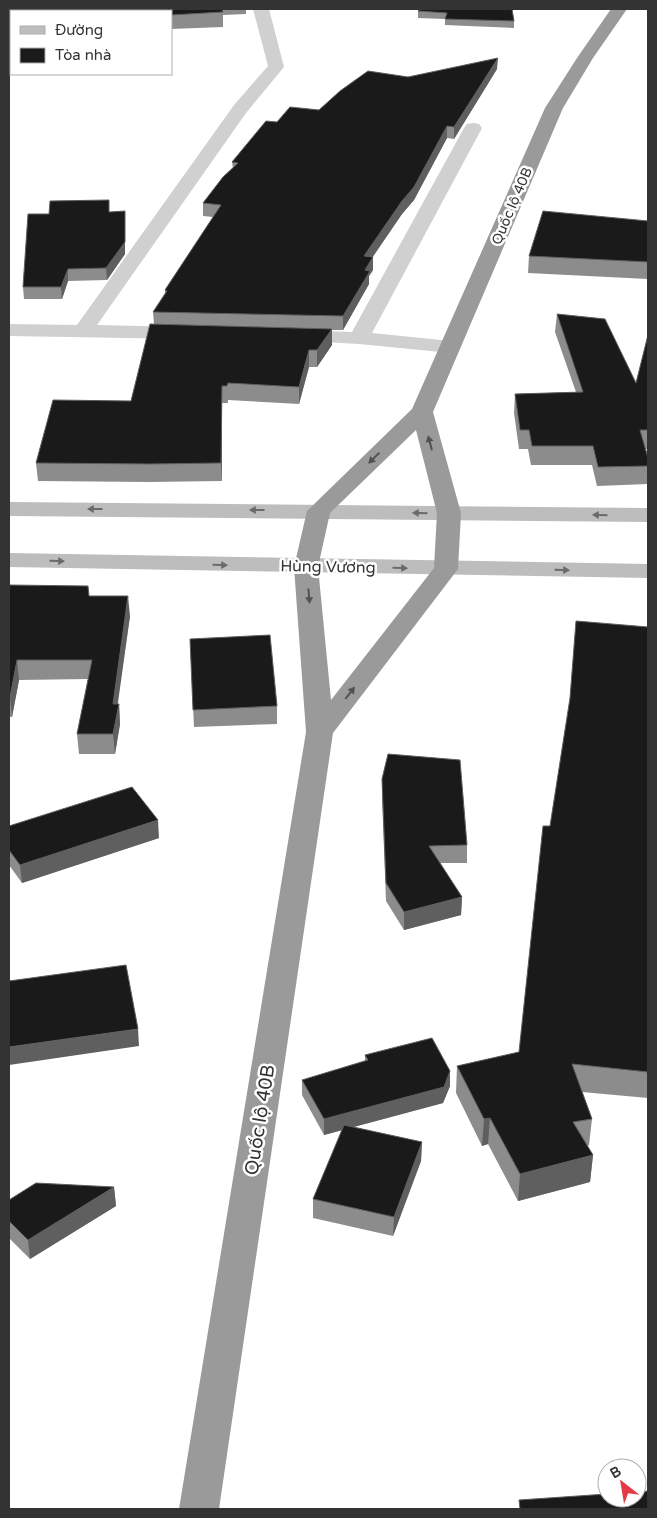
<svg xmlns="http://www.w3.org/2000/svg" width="657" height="1518" font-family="'Varela Round',sans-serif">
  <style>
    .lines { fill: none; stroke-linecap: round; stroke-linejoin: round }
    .street { fill: #d0d0d0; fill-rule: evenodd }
    .secondary { fill: #bdbdbd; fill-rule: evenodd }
    .highway { fill: #9a9a9a; fill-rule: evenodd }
    .wall { fill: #8c8c8c }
    .shaded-wall { fill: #5f5f5f }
    .building { fill: #1a1a1a; stroke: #5f5f5f }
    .oneway { fill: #525252 }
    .oneway2 { fill: #6a6a6a }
    .labels { text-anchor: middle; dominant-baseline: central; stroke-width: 5; stroke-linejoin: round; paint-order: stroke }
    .far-street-label { font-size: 14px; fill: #333; stroke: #fff }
    .street-label { font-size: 16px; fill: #333; stroke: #fff }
    .near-street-label { font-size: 19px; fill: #333; stroke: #fff }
  </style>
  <rect width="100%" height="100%" fill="#fff"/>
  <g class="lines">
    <!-- street -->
    <g class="street">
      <path d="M 253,9 L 269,9 L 284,67 L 246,113 L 97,325 L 185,327 L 192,329 L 195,333 L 192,337 L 185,339 L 9,336 L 9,324 L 77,325 L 234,105 L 268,66 Z"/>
      <path d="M 473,123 L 479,124 L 482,128 L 372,333 L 451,341 L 458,343 L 461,347 L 458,351 L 451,353 L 359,344 L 288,340 L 285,336 L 288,332 L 295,330 L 352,332 L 464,128 L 467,124 Z"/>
    </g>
    <!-- secondary -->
    <g class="secondary">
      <path d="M 9,502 L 648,508 L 648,522 L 9,516 Z"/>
      <path d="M 9,553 L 648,564 L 648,578 L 9,567 Z"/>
    </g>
    <!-- highway -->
    <path class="highway" d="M 611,9 L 627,9 L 593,58 L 563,108 L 433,412 L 461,513 L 458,569 L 333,733 L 219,1509 L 179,1509 L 306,732 L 294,567 L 307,511 L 412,409 L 545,108 L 577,58 ZM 416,430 L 437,513 L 434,568 L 331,700 L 318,567 L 330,513 Z"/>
  </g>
  <!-- wall -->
  <g class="wall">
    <path d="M 161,9 L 246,9 L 246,14 L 223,15 L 223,27 L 171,29 L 171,11 L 162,11 Z"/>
    <path d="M 420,9 L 514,21 L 514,28 L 445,25 L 445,19 L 418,18 L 418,11 Z"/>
    <path d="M 497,69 L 454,139 L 447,138 L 414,200 L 402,214 L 373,257 L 373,270 L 369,276 L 369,284 L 343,330 L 332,330 L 332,345 L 317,367 L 309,367 L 299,404 L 228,400 L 228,403 L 222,403 L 222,481 L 150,482 L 38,481 L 36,463 L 131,401 L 154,324 L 153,312 L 165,293 L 165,290 L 213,217 L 203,216 L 203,203 L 233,168 L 232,162 L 277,122 L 319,110 L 408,77 Z"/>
    <path d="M 110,212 L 125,223 L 125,254 L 107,280 L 68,281 L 62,299 L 24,299 L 23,287 Z"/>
    <path d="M 648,221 L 648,279 L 528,273 L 529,256 Z"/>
    <path d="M 557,314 L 636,383 L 648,335 L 648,449 L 646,449 L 648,458 L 648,484 L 597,486 L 592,465 L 531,465 L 528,449 L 519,449 L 514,413 L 515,394 L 576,392 L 555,332 Z"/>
    <path d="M 9,585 L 89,596 L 130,616 L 117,704 L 119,704 L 120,724 L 115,754 L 79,754 L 77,734 L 88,679 L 19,680 L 12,717 L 9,717 Z"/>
    <path d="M 648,627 L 648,1098 L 582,1092 L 592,1119 L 589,1145 L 587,1146 L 593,1155 L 590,1182 L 518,1201 L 488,1144 L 482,1146 L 456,1093 L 457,1066 L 519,1052 L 550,826 Z"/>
    <path d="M 190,639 L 277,706 L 277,724 L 194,727 Z"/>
    <path d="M 382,779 L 467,845 L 467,863 L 440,863 L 462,897 L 461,915 L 404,930 L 386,901 L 382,797 Z"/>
    <path d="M 9,826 L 159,838 L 22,883 L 9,865 Z"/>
    <path d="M 365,1055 L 450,1086 L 443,1103 L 353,1127 L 422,1142 L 421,1161 L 393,1236 L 313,1218 L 313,1199 L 342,1130 L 324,1135 L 302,1095 L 302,1080 L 365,1061 Z"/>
    <path d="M 114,1187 L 116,1206 L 30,1259 L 9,1238 L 9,1200 Z"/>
  </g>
  <!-- shaded-wall -->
  <g class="shaded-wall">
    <path d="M 498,58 L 497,69 L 454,139 L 454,127 Z"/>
    <path d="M 447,126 L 447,138 L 414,200 L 402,214 L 364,269 L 364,256 Z"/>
    <path d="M 125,211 L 125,254 L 107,280 L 106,268 Z"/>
    <path d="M 373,257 L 373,270 L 369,276 L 369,284 L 343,330 L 343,316 L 365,270 Z"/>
    <path d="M 68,269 L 68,281 L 62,299 L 61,287 Z"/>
    <path d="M 332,329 L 332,345 L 317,367 L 317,350 Z"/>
    <path d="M 309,350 L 309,367 L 299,404 L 299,387 Z"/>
    <path d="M 222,386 L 222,481 L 221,463 Z"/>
    <path d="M 128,596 L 130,616 L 115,724 L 113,704 Z"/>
    <path d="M 17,660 L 19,680 L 12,717 L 10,697 Z"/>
    <path d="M 119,704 L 120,724 L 115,754 L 113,734 Z"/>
    <path d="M 158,820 L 159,838 L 22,883 L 20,865 Z"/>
    <path d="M 462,897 L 461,915 L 404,930 L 404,912 Z"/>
    <path d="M 138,1029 L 139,1046 L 9,1065 L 9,1047 Z"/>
    <path d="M 450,1071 L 450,1086 L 443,1103 L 324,1135 L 324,1119 Z"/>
    <path d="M 490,1118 L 488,1144 L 482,1146 L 484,1119 Z"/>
    <path d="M 422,1142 L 421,1161 L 393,1236 L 394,1217 Z"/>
    <path d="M 593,1155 L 590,1182 L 518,1201 L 520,1174 Z"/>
    <path d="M 114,1187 L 116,1206 L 30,1259 L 28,1240 Z"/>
  </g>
  <!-- building -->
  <g class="building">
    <path d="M 165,9 L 222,9 L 223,12 L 171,15 L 171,11 L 166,11 Z"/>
    <path d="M 420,9 L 512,9 L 514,21 L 445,19 L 447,13 L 418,11 Z"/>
    <path d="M 498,58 L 454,127 L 447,126 L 414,187 L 402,201 L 364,256 L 373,257 L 365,270 L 370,271 L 343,316 L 153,312 L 167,291 L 165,290 L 221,205 L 203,203 L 223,177 L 238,163 L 232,162 L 266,121 L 277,122 L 290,107 L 319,110 L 340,91 L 368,71 L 408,77 Z"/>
    <path d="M 109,200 L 109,212 L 125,211 L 125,242 L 106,268 L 68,269 L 61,287 L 23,287 L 28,214 L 49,214 L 50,201 Z"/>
    <path d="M 543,211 L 648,221 L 648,262 L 529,256 Z"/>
    <path d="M 557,314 L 605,319 L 636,383 L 648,335 L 648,430 L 640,430 L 648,458 L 648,466 L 598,467 L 593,446 L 532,446 L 529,430 L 520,430 L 515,394 L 583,392 Z"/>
    <path d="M 150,324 L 332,329 L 317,350 L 309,350 L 299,387 L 228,383 L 227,386 L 222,386 L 221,463 L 150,464 L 36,463 L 53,400 L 131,401 Z"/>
    <path d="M 9,585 L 88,586 L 89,596 L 128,596 L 113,704 L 119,704 L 113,734 L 77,734 L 92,660 L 17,660 L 10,697 L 9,697 Z"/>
    <path d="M 576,621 L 648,627 L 648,1072 L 572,1064 L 592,1119 L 573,1122 L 593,1155 L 520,1174 L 490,1118 L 484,1119 L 457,1066 L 519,1052 L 543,826 L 550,826 L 570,698 Z"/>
    <path d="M 270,635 L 277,706 L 193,710 L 190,639 Z"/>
    <path d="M 388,754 L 460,760 L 467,845 L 429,846 L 462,897 L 404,912 L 386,883 L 382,779 Z"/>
    <path d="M 132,787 L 158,820 L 20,865 L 9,850 L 9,826 Z"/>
    <path d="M 126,965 L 138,1029 L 9,1047 L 9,981 Z"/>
    <path d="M 432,1038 L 450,1071 L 444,1087 L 324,1119 L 302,1080 L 368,1060 L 365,1055 Z"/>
    <path d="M 344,1125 L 422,1142 L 394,1217 L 313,1199 Z"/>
    <path d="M 36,1183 L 114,1187 L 28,1240 L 9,1221 L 9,1200 Z"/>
    <path d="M 648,1491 L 648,1509 L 520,1509 L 519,1500 L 607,1494 L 607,1498 L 637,1498 L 637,1492 Z"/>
  </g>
  <!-- one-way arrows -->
  <defs><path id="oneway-solid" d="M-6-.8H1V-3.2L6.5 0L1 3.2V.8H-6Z" transform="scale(1.25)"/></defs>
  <g class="oneway">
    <use href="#oneway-solid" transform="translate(430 443) rotate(-105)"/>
    <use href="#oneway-solid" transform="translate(374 458) rotate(136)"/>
    <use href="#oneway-solid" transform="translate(309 596) rotate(85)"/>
    <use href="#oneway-solid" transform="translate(350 693) rotate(-52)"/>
  </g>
  <g class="oneway2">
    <use href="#oneway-solid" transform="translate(95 509) rotate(-180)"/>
    <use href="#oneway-solid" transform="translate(257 510) rotate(-180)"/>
    <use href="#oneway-solid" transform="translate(420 513) rotate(-179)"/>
    <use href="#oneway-solid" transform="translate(600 515) rotate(-179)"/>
    <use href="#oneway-solid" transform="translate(57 561) rotate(1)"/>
    <use href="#oneway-solid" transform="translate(220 565) rotate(1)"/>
    <use href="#oneway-solid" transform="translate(400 568) rotate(1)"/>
    <use href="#oneway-solid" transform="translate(562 570) rotate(1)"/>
  </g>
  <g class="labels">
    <!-- far-street labels -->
    <g class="far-street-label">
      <text transform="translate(512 206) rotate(-67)">Quốc lộ 40B</text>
    </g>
    <!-- street labels -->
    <g class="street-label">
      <text transform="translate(328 567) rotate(1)">Hùng Vương</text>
    </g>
    <!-- near-street labels -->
    <g class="near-street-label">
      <text transform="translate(260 1120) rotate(-81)">Quốc lộ 40B</text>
    </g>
  </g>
  <!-- border -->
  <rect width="657" height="1518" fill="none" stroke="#333333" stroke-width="20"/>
  <!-- legend -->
  <rect x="10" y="10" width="162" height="65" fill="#ffffff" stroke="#adadad"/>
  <rect x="20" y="26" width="25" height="8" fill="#bdbdbd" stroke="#adadad"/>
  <text x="55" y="35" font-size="15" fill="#333333">Đường</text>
  <rect x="20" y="48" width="25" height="15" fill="#1a1a1a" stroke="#adadad"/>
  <text x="55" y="60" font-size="15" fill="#333333">Tòa nhà</text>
  <!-- north arrow -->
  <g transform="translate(622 1483) rotate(329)"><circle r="24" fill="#ffffff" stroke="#adadad"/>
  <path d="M0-4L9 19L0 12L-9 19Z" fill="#e63946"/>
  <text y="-8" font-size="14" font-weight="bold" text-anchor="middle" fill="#333333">B</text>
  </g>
</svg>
